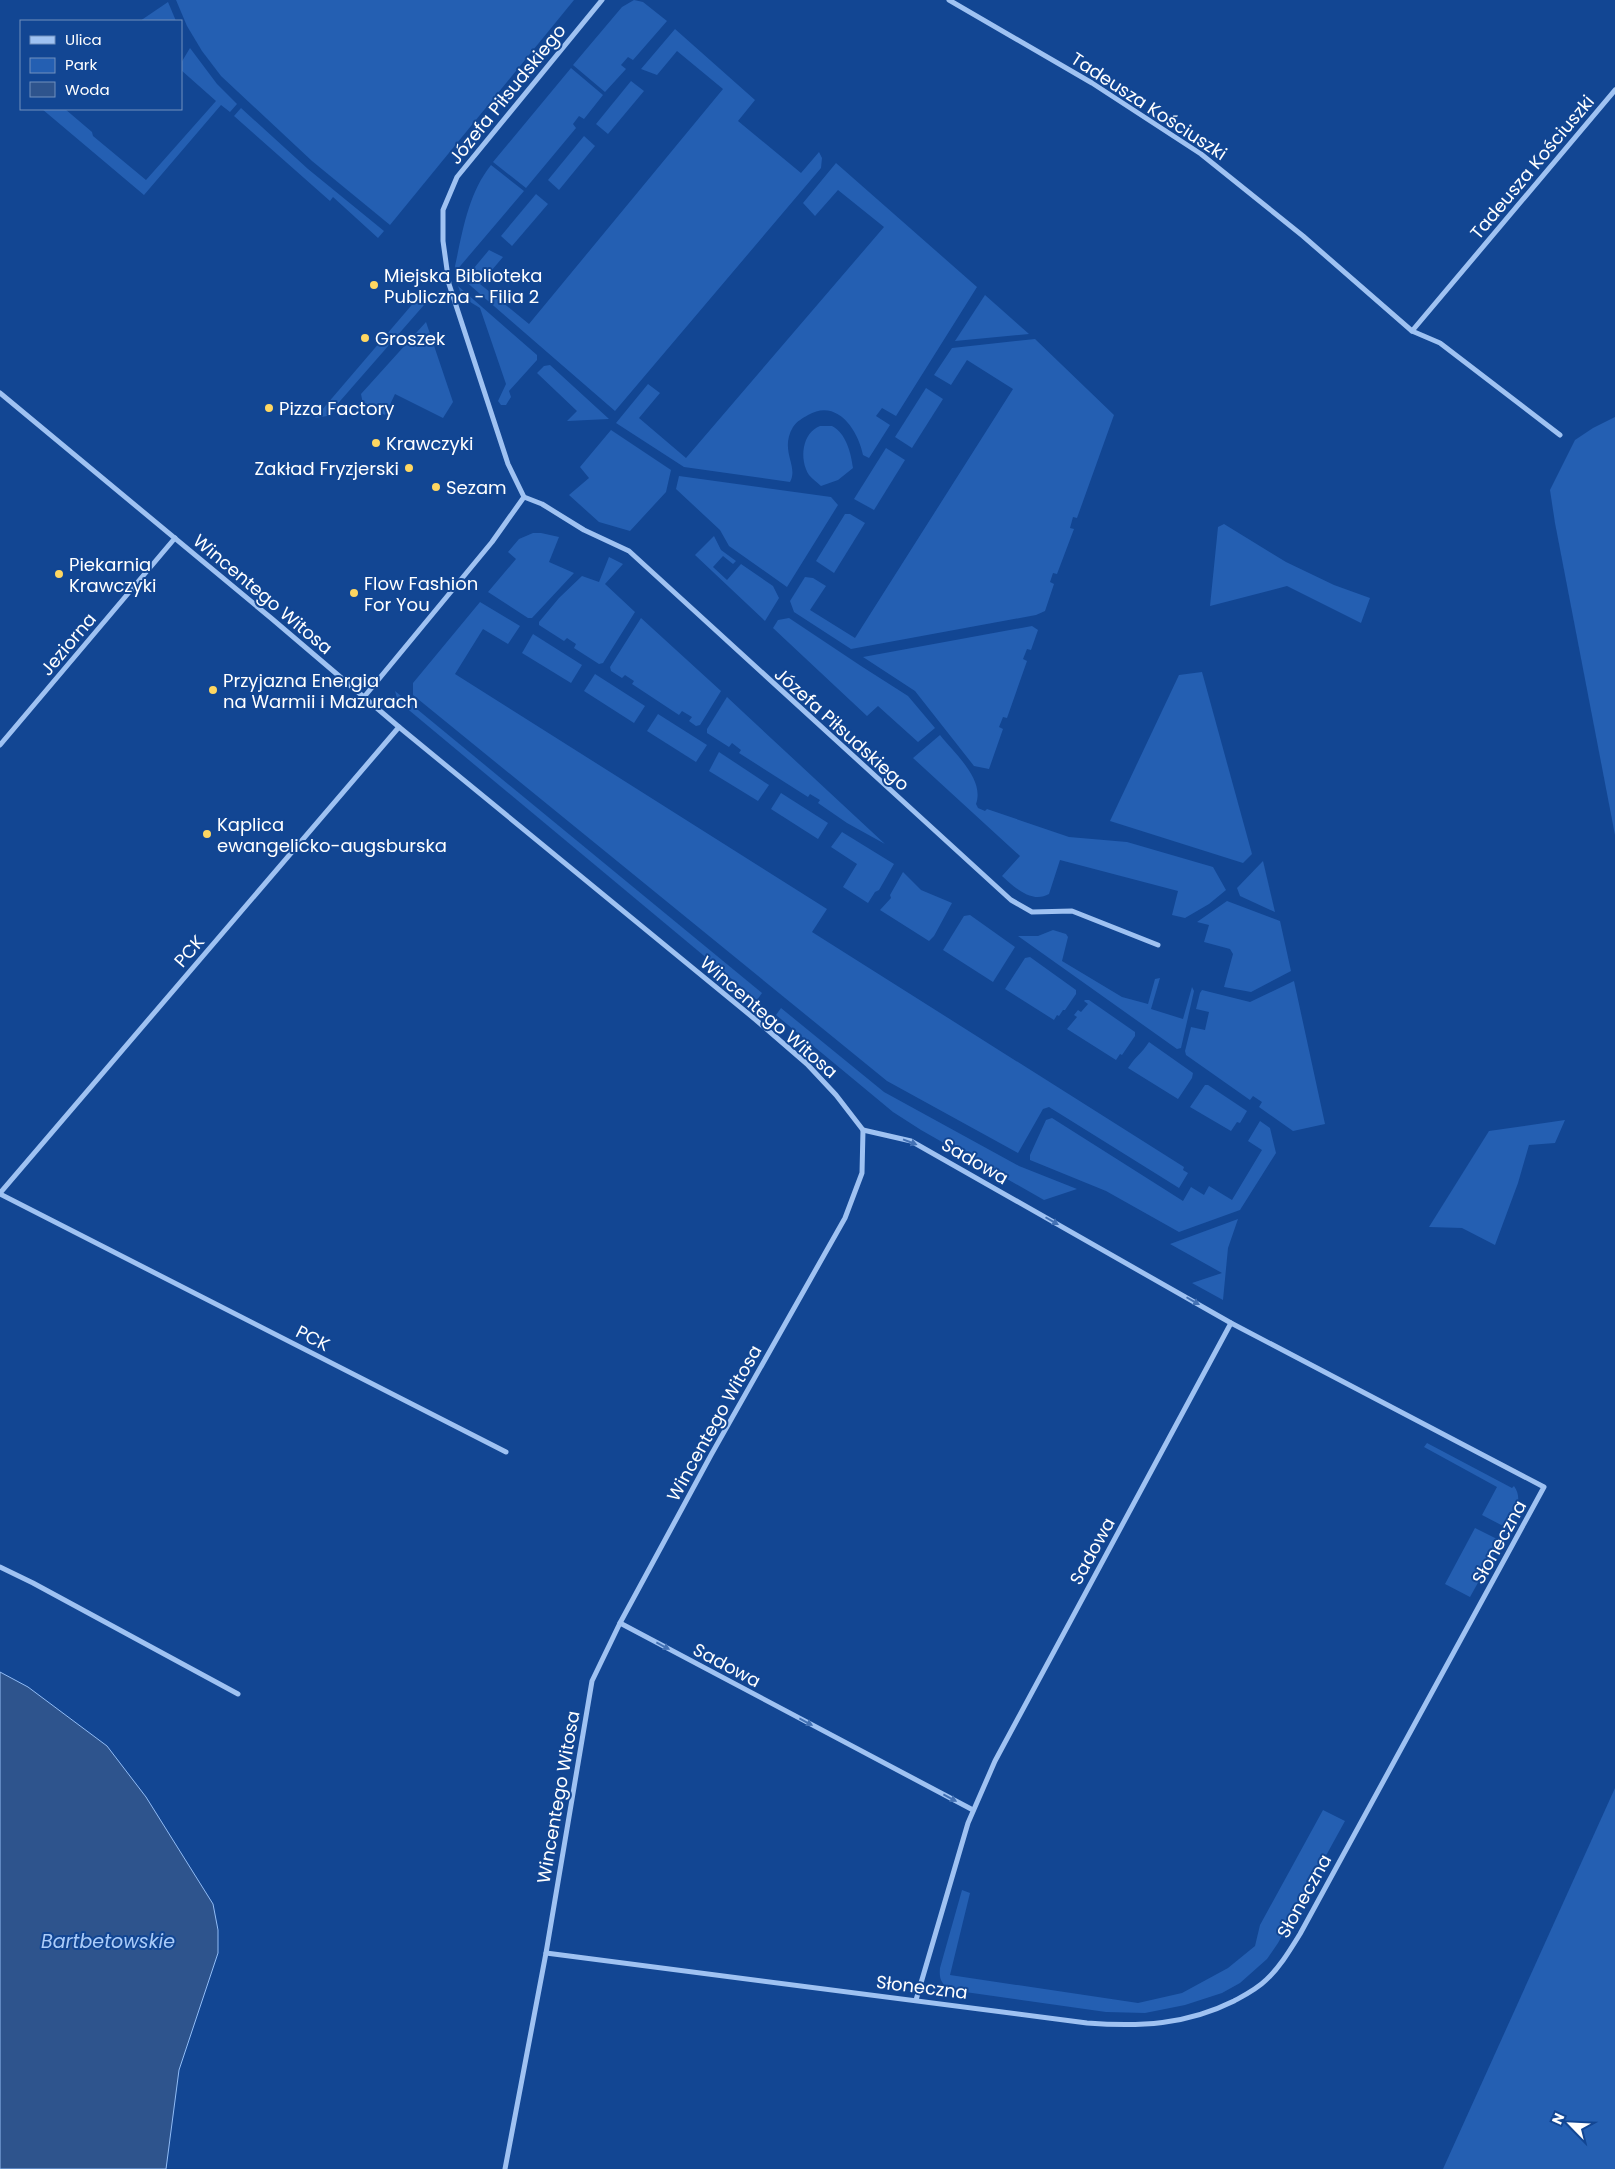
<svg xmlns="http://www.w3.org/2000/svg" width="1615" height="2169" font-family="Poppins,sans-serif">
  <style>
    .green { fill: #245fb2 }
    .water { fill: #2e548d; stroke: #91bcf6 }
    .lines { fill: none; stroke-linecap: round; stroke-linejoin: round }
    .street { stroke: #9fc2f2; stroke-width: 5 }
    .oneway { fill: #4371b4 }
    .poi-dot { fill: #ffd761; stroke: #124693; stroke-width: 2 }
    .labels { text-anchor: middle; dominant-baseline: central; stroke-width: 4; stroke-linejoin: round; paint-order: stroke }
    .street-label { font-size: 18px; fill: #fff; stroke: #124693 }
    .poi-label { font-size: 18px; fill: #fff; stroke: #124693; text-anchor: start }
    .water-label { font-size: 19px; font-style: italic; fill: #abccf9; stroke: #124693 }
  </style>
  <rect width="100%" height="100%" fill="#124693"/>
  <!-- green -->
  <g class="green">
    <path d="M 176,0 L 574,0 L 390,225 L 312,161 L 221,76 L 202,51 L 187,26 Z"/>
    <path d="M 634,0 L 643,2 L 667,21 L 633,60 L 628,57 L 621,65 L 626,69 L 605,92 L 573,65 L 622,7 Z"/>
    <path d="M 168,2 L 176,21 L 140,21 Z"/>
    <path d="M 675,29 L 755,100 L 738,121 L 801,173 L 819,152 L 822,158 L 821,168 L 615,411 L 464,280 L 489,250 L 503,257 L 480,284 L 529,324 L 723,89 L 677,51 L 657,75 L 641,69 Z"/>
    <path d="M 190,48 L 217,84 L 237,104 L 230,112 L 221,105 L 144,195 L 42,109 L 65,109 L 92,132 L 93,136 L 146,180 L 216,101 L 181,70 L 181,63 Z"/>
    <path d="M 571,68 L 603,95 L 584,119 L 579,116 L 573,124 L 576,128 L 526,188 L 493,162 Z"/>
    <path d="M 631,81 L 644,91 L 608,134 L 596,124 Z"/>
    <path d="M 241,108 L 308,169 L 384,231 L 378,238 L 333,197 L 330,201 L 234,116 Z"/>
    <path d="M 584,136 L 595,146 L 559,190 L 548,180 Z"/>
    <path d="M 836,163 L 977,287 L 896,416 L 882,408 L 876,416 L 890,425 L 869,458 L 863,455 C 858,430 837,398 808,415 C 803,418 797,421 793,427 C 779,451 799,466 790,482 L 684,467 L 616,423 L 648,384 L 660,393 L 639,418 L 686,458 L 884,227 L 838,190 L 815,216 L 803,203 Z"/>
    <path d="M 491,165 L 524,191 L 456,271 L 455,266 C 463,230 468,194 491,165 Z"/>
    <path d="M 536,194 L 548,204 L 512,246 L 501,236 Z"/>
    <path d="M 458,286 L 537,355 L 537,360 L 509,391 L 511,397 L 506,405 L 501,405 L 498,401 L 506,384 L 480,308 L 462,297 Z"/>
    <path d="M 422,293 L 424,305 L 327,416 L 315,418 Z"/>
    <path d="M 985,295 L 1029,334 L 955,341 Z"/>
    <path d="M 426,322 L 453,402 L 443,418 L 395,394 L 385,415 L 363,404 L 361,394 Z"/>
    <path d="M 1035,339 L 1114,415 L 1077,518 L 1073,517 L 1070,528 L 1074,529 L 1057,574 L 1053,573 L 1050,582 L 1054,584 L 1045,611 L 1036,615 L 851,649 L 794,612 L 790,601 L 805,577 L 813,578 L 826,586 L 810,610 L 855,638 L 1013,389 L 967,360 L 951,385 L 934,375 L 952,348 Z"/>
    <path d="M 550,365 L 609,419 L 567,421 L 577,411 L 537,373 L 544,366 Z"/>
    <path d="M 926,388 L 943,399 L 912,448 L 895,437 Z"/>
    <path d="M 1615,417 L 1615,835 L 1555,523 L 1550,490 L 1575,440 L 1593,428 Z"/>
    <path d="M 820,426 L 832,426 C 846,433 851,453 853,468 L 838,480 L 821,486 C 817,482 812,479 809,475 C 799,459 802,433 820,426 Z"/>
    <path d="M 611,430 L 671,470 L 666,492 L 630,531 L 599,522 L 569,495 L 589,478 L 580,467 Z"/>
    <path d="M 886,448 L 905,460 L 874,510 L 854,499 Z"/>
    <path d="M 679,476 L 831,497 L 838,505 L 787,587 L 729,546 L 720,530 L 676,489 Z"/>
    <path d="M 845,514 L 850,514 L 865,523 L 834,573 L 816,561 Z"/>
    <path d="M 1224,524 L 1286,562 L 1334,585 L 1370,598 L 1361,623 L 1287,586 L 1210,606 L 1218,527 Z"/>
    <path d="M 533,533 L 541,533 L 559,537 L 549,562 L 574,573 L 532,618 L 528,618 L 488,592 L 516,559 L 508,552 L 519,539 Z"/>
    <path d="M 714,536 L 721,550 L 736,561 L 733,564 L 723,556 L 713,567 L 727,580 L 741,564 L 773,586 L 779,598 L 765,621 L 695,555 Z"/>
    <path d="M 609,557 L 623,564 L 605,584 L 635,612 L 603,663 L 599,664 L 574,648 L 576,644 L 567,638 L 564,641 L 539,625 L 539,622 L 559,598 L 582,576 L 599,582 Z"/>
    <path d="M 480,602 L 520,626 L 508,644 L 483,629 L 455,674 L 827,909 L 812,932 L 1184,1167 L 1183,1170 L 1188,1173 L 1179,1188 L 1049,1107 L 1043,1109 L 1018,1153 L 887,1081 L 413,695 L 413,683 Z"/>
    <path d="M 641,618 L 721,691 L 700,725 L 696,726 L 689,721 L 692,717 L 682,711 L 679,715 L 632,684 L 634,681 L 625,675 L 622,678 L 611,671 L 610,667 Z"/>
    <path d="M 789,618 L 861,666 L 908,696 L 935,728 L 918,742 L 878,706 L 867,716 L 773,628 L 778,620 Z"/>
    <path d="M 1032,626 L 1038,630 L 1031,650 L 1027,649 L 1023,659 L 1027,661 L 1007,718 L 1003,717 L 999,727 L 1003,729 L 989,769 L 974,766 L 915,691 L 863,657 Z"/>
    <path d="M 533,634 L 582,665 L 571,683 L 522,653 Z"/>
    <path d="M 1202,672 L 1252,854 L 1243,863 L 1110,821 L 1179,675 Z"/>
    <path d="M 595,674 L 645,706 L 634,723 L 584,691 Z"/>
    <path d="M 395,691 L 762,993 L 757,1000 L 398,701 Z"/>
    <path d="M 727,697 L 743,712 L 885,844 L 847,823 L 818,803 L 820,800 L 810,794 L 808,797 L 739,753 L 741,750 L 732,743 L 729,747 L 707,733 L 707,729 Z"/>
    <path d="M 658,714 L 707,745 L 696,762 L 647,731 Z"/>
    <path d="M 940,735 C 954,753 985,779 976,804 L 978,808 L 985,811 L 987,809 L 1069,837 L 1127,842 L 1213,867 L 1226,890 L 1209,904 L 1185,918 L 1172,915 L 1178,891 L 1060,860 L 1049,894 C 1032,904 1014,887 1002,876 L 1020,856 L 913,758 Z"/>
    <path d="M 719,752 L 769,785 L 758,801 L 709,771 Z"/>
    <path d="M 781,793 L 828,823 L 818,839 L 771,809 Z"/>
    <path d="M 842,832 L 894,864 L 879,890 L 875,892 L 868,903 L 843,887 L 857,864 L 831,847 Z"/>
    <path d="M 1263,861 L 1275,912 L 1240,896 L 1237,888 Z"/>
    <path d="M 903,872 L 921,890 L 952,903 L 934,936 L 929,941 L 880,910 L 891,898 L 890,895 Z"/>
    <path d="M 1227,901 L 1280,921 L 1291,971 L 1251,992 L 1224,987 L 1233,954 L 1230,949 L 1204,942 L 1209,925 L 1197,922 Z"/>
    <path d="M 970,915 L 1015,947 L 993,982 L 943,950 L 964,916 Z"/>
    <path d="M 1053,930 L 1066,934 L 1068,937 L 1062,961 L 1122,997 L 1148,1004 L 1155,979 L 1160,978 L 1151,1009 L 1183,1019 L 1192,987 L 1194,991 L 1181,1048 L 1177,1049 L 1018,936 L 1038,936 Z"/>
    <path d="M 1030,957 L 1076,990 L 1076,994 L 1065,1010 L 1063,1010 L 1059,1016 L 1057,1015 L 1054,1020 L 1005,989 L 1025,958 Z"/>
    <path d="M 1294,981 L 1325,1124 L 1293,1131 L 1259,1107 L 1262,1102 L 1253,1096 L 1250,1100 L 1186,1055 L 1185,1051 L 1191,1027 L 1205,1030 L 1209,1012 L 1196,1009 L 1200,993 L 1202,990 L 1250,1002 Z"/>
    <path d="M 1085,1000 L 1089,1000 L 1135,1032 L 1135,1036 L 1122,1055 L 1120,1054 L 1116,1060 L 1067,1029 L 1077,1017 L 1074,1015 L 1078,1010 L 1081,1012 L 1088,1004 L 1084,1001 Z"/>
    <path d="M 781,1008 L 884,1092 L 1019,1166 L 1077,1189 L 1044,1200 L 921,1130 L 893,1112 L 776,1015 Z"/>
    <path d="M 1149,1042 L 1193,1073 L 1192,1078 L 1178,1099 L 1128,1068 C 1135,1057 1142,1053 1149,1042 Z"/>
    <path d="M 1205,1085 L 1208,1085 L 1247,1111 L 1240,1123 L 1237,1122 L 1231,1131 L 1190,1107 Z"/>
    <path d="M 1052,1118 L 1183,1201 L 1191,1187 L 1204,1195 L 1209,1186 L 1232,1200 L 1262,1150 L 1248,1141 L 1260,1121 L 1270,1128 L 1276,1153 L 1240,1210 L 1179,1232 L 1106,1191 L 1030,1160 L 1030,1155 L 1046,1120 Z"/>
    <path d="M 1565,1120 L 1555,1143 L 1529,1145 L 1518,1183 L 1495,1245 L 1462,1228 L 1429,1227 L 1489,1131 Z"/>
    <path d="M 1238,1219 L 1228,1248 L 1223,1300 L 1192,1283 L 1222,1273 L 1170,1244 Z"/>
    <path d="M 1427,1443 L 1512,1488 L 1514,1486 C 1523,1498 1516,1515 1510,1526 L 1505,1527 L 1482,1515 L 1497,1487 L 1424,1447 Z"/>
    <path d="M 1475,1528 L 1497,1539 L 1499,1545 L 1470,1597 L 1445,1584 Z"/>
    <path d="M 1615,1788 L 1615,2169 L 1443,2169 Z"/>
    <path d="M 1323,1810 L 1345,1821 L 1278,1943 L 1267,1959 L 1240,1983 L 1222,1993 L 1185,2005 L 1145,2013 L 1106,2012 L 951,1990 C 941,1984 939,1979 940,1968 L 962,1890 L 970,1893 L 950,1975 L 1138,2003 L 1182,1993 L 1228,1968 L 1255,1946 L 1260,1925 Z"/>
  </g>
  <!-- water -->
  <path class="water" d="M 0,1672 L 28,1687 L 107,1746 L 146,1797 L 213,1904 L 218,1930 L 218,1953 L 179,2070 L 166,2169 L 0,2169 Z"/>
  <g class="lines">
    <!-- street -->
    <g class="street">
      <path d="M 602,0 L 457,177 L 443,210 L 443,241 L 449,284 L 508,464 L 524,497 L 542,504 L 584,530 L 629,551 L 1011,900 L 1032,912 L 1072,911 L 1158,945"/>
      <path d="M 949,0 L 1092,83 L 1201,154 L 1303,236 L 1412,331 L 1440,343 L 1560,435"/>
      <path d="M 1412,331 L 1615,90"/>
      <path d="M 0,393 L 271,618 L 399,727 L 756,1020 L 807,1064 L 836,1095 L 863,1130 L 862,1173 L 845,1218 L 711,1455 L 620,1623 L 592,1681 L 546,1953 L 505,2169"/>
      <path d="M 364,697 L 492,542 L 524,497"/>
      <path d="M 0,745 L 175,538"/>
      <path d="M 0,1193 L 399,727"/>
      <path d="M 0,1194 L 506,1452"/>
      <path d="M 0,1567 L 33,1583 L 238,1694"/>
      <path d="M 620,1623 L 973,1810"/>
      <path d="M 546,1953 L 1087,2023 C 1140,2027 1186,2025 1234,2001 C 1245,1995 1257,1989 1266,1980 C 1280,1967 1290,1950 1300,1934 L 1544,1487 L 1231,1323 L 911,1141 L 863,1130"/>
      <path d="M 916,2000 L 968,1823 L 995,1761 L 1231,1323"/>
    </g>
  </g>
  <!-- one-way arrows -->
  <defs><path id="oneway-solid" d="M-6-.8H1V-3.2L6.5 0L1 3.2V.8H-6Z" transform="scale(1.25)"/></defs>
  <g class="oneway">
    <use href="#oneway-solid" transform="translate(910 1142) rotate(21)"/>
    <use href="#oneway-solid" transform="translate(1052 1221) rotate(30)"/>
    <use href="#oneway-solid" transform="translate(1193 1301) rotate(30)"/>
    <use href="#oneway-solid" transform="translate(663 1646) rotate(28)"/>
    <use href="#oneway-solid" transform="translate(806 1722) rotate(28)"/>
    <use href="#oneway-solid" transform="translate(950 1798) rotate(28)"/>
  </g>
  <!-- markers -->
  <g class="poi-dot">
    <circle cx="374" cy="285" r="5"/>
    <circle cx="365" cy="338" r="5"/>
    <circle cx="269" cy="408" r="5"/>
    <circle cx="376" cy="443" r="5"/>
    <circle cx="409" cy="468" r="5"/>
    <circle cx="436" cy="487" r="5"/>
    <circle cx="59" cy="574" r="5"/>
    <circle cx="354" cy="593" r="5"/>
    <circle cx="213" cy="690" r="5"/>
    <circle cx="207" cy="834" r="5"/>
  </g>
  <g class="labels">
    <!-- street labels -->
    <g class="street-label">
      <text transform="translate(507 94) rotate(-51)">Józefa Piłsudskiego</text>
      <text transform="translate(1149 106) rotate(33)">Tadeusza Kościuszki</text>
      <text transform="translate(1532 167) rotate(-50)">Tadeusza Kościuszki</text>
      <text transform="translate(263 594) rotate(40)">Wincentego Witosa</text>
      <text transform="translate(68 644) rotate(-50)">Jeziorna</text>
      <text transform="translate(842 729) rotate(42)">Józefa Piłsudskiego</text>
      <text transform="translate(189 951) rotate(-49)">PCK</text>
      <text transform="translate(769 1017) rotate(41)">Wincentego Witosa</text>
      <text transform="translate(975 1161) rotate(30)">Sadowa</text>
      <text transform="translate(313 1338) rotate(27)">PCK</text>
      <text transform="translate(714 1423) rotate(-61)">Wincentego Witosa</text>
      <text transform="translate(1499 1542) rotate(-61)">Słoneczna</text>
      <text transform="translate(1092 1551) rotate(-61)">Sadowa</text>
      <text transform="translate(727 1665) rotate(28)">Sadowa</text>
      <text transform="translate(558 1797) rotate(-80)">Wincentego Witosa</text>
      <text transform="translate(1304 1896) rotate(-61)">Słoneczna</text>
      <text transform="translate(922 1987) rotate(7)">Słoneczna</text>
    </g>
    <!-- poi labels -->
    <g class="poi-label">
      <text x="384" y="275">Miejska Biblioteka<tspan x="384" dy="21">Publiczna - Filia 2</tspan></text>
      <text x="375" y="338">Groszek</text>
      <text x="279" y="408">Pizza Factory</text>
      <text x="386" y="443">Krawczyki</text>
      <text x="399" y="468" text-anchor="end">Zakład Fryzjerski</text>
      <text x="446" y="487">Sezam</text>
      <text x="69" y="564">Piekarnia<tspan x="69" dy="21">Krawczyki</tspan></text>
      <text x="364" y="583">Flow Fashion<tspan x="364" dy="21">For You</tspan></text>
      <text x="223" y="680">Przyjazna Energia<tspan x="223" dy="21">na Warmii i Mazurach</tspan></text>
      <text x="217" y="824">Kaplica<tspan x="217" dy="21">ewangelicko-augsburska</tspan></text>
    </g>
    <!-- water labels -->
    <g class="water-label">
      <text x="108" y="1941">Bartbetowskie</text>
    </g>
  </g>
  <!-- legend -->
  <rect x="20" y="20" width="162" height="90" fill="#124693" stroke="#7190be"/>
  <rect x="30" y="36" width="25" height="8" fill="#9fc2f2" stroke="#7190be"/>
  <text x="65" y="45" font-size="15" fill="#ffffff">Ulica</text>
  <rect x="30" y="58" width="25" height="15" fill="#245fb2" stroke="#7190be"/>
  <text x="65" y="70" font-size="15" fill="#ffffff">Park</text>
  <rect x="30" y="82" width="25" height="15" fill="#2e548d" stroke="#7190be"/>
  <text x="65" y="95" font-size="15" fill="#ffffff">Woda</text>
  <!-- north arrow -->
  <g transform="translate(1570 2124) rotate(294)" stroke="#124693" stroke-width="4" paint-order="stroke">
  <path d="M0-4L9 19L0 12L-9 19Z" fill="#ffffff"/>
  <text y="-8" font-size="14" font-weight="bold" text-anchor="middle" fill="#ffffff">N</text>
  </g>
</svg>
